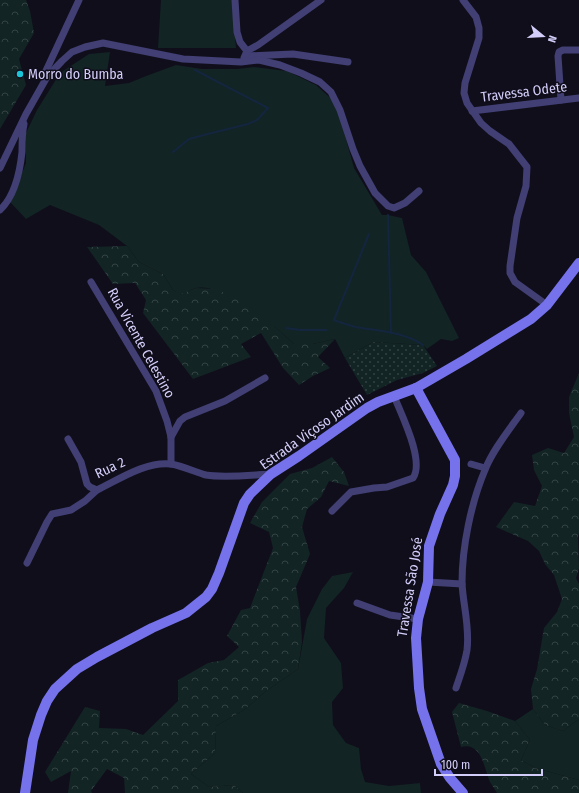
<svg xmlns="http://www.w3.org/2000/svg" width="579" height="793" font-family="'Fira Sans Condensed',sans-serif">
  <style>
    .grass { fill: #122424 }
    .forest { fill: url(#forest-crowns) }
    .park { fill: url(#park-dots) }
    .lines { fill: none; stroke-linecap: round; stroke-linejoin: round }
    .stream { stroke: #14253f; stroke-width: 2 }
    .street { stroke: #413f74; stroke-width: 7 }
    .secondary { stroke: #7572ec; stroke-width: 10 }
    .poi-dot { fill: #1cc4d7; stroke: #100e1b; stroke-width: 1.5 }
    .labels { text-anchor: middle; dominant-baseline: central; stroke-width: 3; stroke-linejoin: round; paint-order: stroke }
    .poi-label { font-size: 14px; fill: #d3cef9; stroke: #100e1b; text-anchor: start }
    .street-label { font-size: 14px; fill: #d3cef9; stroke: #100e1b }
  </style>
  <defs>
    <pattern id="forest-crowns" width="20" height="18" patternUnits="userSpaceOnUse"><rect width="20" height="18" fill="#122424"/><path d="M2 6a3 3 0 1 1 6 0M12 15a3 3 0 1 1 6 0" fill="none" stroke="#344345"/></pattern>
    <pattern id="park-dots" width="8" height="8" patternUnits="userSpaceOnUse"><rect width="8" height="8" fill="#122424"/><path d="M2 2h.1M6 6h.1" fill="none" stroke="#344345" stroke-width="1.8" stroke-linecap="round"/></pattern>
  </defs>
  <rect width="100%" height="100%" fill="#100e1b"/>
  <!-- grass -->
  <g class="grass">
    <path d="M 161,0 L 232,0 L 236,48 L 158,48 Z"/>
    <path d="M 110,52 L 105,86 L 129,83 L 146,76 L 176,65 L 202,69 L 237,69 L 254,67 L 287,71 L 316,85 L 336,103 L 354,168 L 382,215 L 388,215 L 402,218 L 411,255 L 426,272 L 459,338 L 452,341 L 441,339 L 427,349 L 423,345 L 373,342 L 345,358 L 335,339 L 313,344 L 294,344 C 275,326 223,282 196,288 C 191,289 186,293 181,295 L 173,290 L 163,274 L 139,262 L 127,246 L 99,225 L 50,205 L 26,219 L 10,202 L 26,163 L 26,133 L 37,110 L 60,73 L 89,54 Z"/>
    <path d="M 353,572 L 344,588 L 326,608 L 324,638 L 341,663 L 343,688 L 332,702 L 333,725 L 346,743 L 359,748 L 361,769 L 365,782 L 389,786 L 420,783 L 421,793 L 243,793 L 234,785 L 209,787 L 191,774 L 215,753 L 216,726 L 244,710 L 266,691 L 298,669 L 307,619 L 322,589 L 332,576 Z"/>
    <path d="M 533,709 L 545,725 L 563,731 L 579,719 L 579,780 L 535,768 L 521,760 L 530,740 L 515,721 Z"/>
  </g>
  <!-- forest -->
  <g class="forest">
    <path d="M 0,0 L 26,0 L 30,11 L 34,33 L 19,59 L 26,85 L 0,129 Z"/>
    <path d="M 127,246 L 139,262 L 163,274 L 173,290 L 181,294 L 196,288 L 216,289 L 252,306 L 294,344 L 313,344 L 335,339 L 318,357 L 330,368 L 313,376 L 299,385 L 283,368 L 261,333 L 241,344 L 251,357 L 193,379 L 143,313 L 146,300 L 135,283 L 113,284 L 87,247 Z"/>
    <path d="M 579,373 L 579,533 L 578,536 L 579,568 L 576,578 L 579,584 L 579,719 L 563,731 L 545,725 L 533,709 L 531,689 L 537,669 L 544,628 L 557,612 L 562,599 L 554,575 L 545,564 L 539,551 L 528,541 L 496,527 L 514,502 L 535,506 L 542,486 L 534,470 L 532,455 L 548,448 L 564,453 L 574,437 L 569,413 L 569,397 Z"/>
    <path d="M 332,457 L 344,472 L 349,486 L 329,481 L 321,497 L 307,509 L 302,527 L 310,554 L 296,587 L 300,611 L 302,642 L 298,669 L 266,691 L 244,710 L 216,726 L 215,753 L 191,774 L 209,787 L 234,785 L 243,793 L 125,793 L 124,778 L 107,769 L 91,791 L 92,793 L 68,793 L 71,771 L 51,782 L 45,772 L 85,707 L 100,711 L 99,728 L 126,729 L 143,735 L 178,701 L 178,680 L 208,663 L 224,660 L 239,647 L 227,636 L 241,610 L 250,608 L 273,548 L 269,532 L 250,523 L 262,502 L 290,474 L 312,468 Z"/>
    <path d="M 459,703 L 487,711 L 515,721 L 530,740 L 521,760 L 535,768 L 579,780 L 579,793 L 497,793 C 495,789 492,786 490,782 C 484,768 482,742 461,747 L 452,712 Z"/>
  </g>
  <!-- park -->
  <path class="park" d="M 373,342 L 423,345 L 437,366 L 423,373 L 397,380 L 367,395 L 345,358 Z"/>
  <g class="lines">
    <!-- stream -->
    <g class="stream">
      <path d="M 173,152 L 189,139 L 204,135 L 248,124 L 257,120 L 268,108 L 195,70"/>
      <path d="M 388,215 L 391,333"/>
      <path d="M 369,234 L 334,320 C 341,323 349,325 356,327 C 378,331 404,332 423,345"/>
      <path d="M 286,328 L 300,330 L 327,330"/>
    </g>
    <!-- street -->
    <g class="street">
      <path d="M 235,0 L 237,32 L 240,42 L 247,51"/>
      <path d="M 463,0 L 476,17 L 479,28 L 479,38 L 465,83 L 464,93 L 467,103 L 481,123 L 490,131 L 509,144 L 527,167 L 526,186 L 517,218 L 510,266 L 510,273 L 515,282 L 547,305"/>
      <path d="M 246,56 L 293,54 L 348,62"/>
      <path d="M 244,58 L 247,51 L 258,45 L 321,0"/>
      <path d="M 47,77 L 44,75 L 79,0"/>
      <path d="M 561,100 L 558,56 L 559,52 L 563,50 L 579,50"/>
      <path d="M 472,111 L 579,98"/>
      <path d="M 0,168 L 26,114 L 47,77 L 62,61 L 72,52 L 85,47 L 103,43 L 183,59 L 241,62 L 259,60 L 280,65 L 301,73 L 320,82 L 331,92 L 340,110 L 353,149 L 360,166 L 375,193 L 388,206 L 394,208 L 405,203 L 419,191"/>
      <path d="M 0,210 C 15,196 20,171 22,152 C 22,142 22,133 24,124"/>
      <path d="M 91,282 L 156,391 L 167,421 L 171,437 L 171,464"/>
      <path d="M 171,437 L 180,421 L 185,417 L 225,401 L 265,378"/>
      <path d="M 68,439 L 81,462 L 87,484 L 90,487 L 97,490 C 118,480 146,461 171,464 C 183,466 195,472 206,475 C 224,478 252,475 271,474"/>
      <path d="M 471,464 L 485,468"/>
      <path d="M 332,511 L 351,492 L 374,488 L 387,487 L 413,478 C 425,461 401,414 394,396"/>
      <path d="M 27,563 L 47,522 L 52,514 L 71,510 L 85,501 L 97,490"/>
      <path d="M 428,582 L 462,584"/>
      <path d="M 357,603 L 390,615 L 418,619"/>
      <path d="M 456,688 C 460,676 465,663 467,650 C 470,627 463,605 462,583 C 462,547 471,503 485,470 C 492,451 509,430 521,413"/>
    </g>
    <!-- secondary -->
    <g class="secondary">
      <path d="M 416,388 L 455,460 L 455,476 L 453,485 L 440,514 L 429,546 L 428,582 L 418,619 L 416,638 L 419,688 L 422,709 L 441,764 L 450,778 L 463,793"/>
      <path d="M 25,793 L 33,740 L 41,715 L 47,701 L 55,689 L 77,669 L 97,657 L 152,628 L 186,613 L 206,597 L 212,589 L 219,573 L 244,503 L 250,494 L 271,474 L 299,456 L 367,408 L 378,402 L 416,388 L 466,359 L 531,319 L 547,305 L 579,263"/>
    </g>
  </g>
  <!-- markers -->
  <circle class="poi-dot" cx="20" cy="74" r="4"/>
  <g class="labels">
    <!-- poi labels -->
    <g class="poi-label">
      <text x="28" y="74">Morro do Bumba</text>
    </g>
    <!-- street labels -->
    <g class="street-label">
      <text transform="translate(524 92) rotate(-7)">Travessa Odete</text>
      <text transform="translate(141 343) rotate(61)">Rua Vicente Celestino</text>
      <text transform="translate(312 431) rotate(-35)">Estrada Viçoso Jardim</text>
      <text transform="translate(110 468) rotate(-25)">Rua 2</text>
      <text transform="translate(410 587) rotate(-81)">Travessa São José</text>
    </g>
  </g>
  <!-- north arrow -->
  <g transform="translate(543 36) rotate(108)" stroke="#100e1b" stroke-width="3" paint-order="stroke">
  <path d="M0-3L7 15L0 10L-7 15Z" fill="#d3cef9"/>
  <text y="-6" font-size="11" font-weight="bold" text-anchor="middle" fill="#d3cef9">N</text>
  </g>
  <!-- scale -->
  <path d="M435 769v6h107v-6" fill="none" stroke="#d3cef9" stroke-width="2"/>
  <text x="441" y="769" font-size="12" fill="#d3cef9" stroke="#100e1b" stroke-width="3" paint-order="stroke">100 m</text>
</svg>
